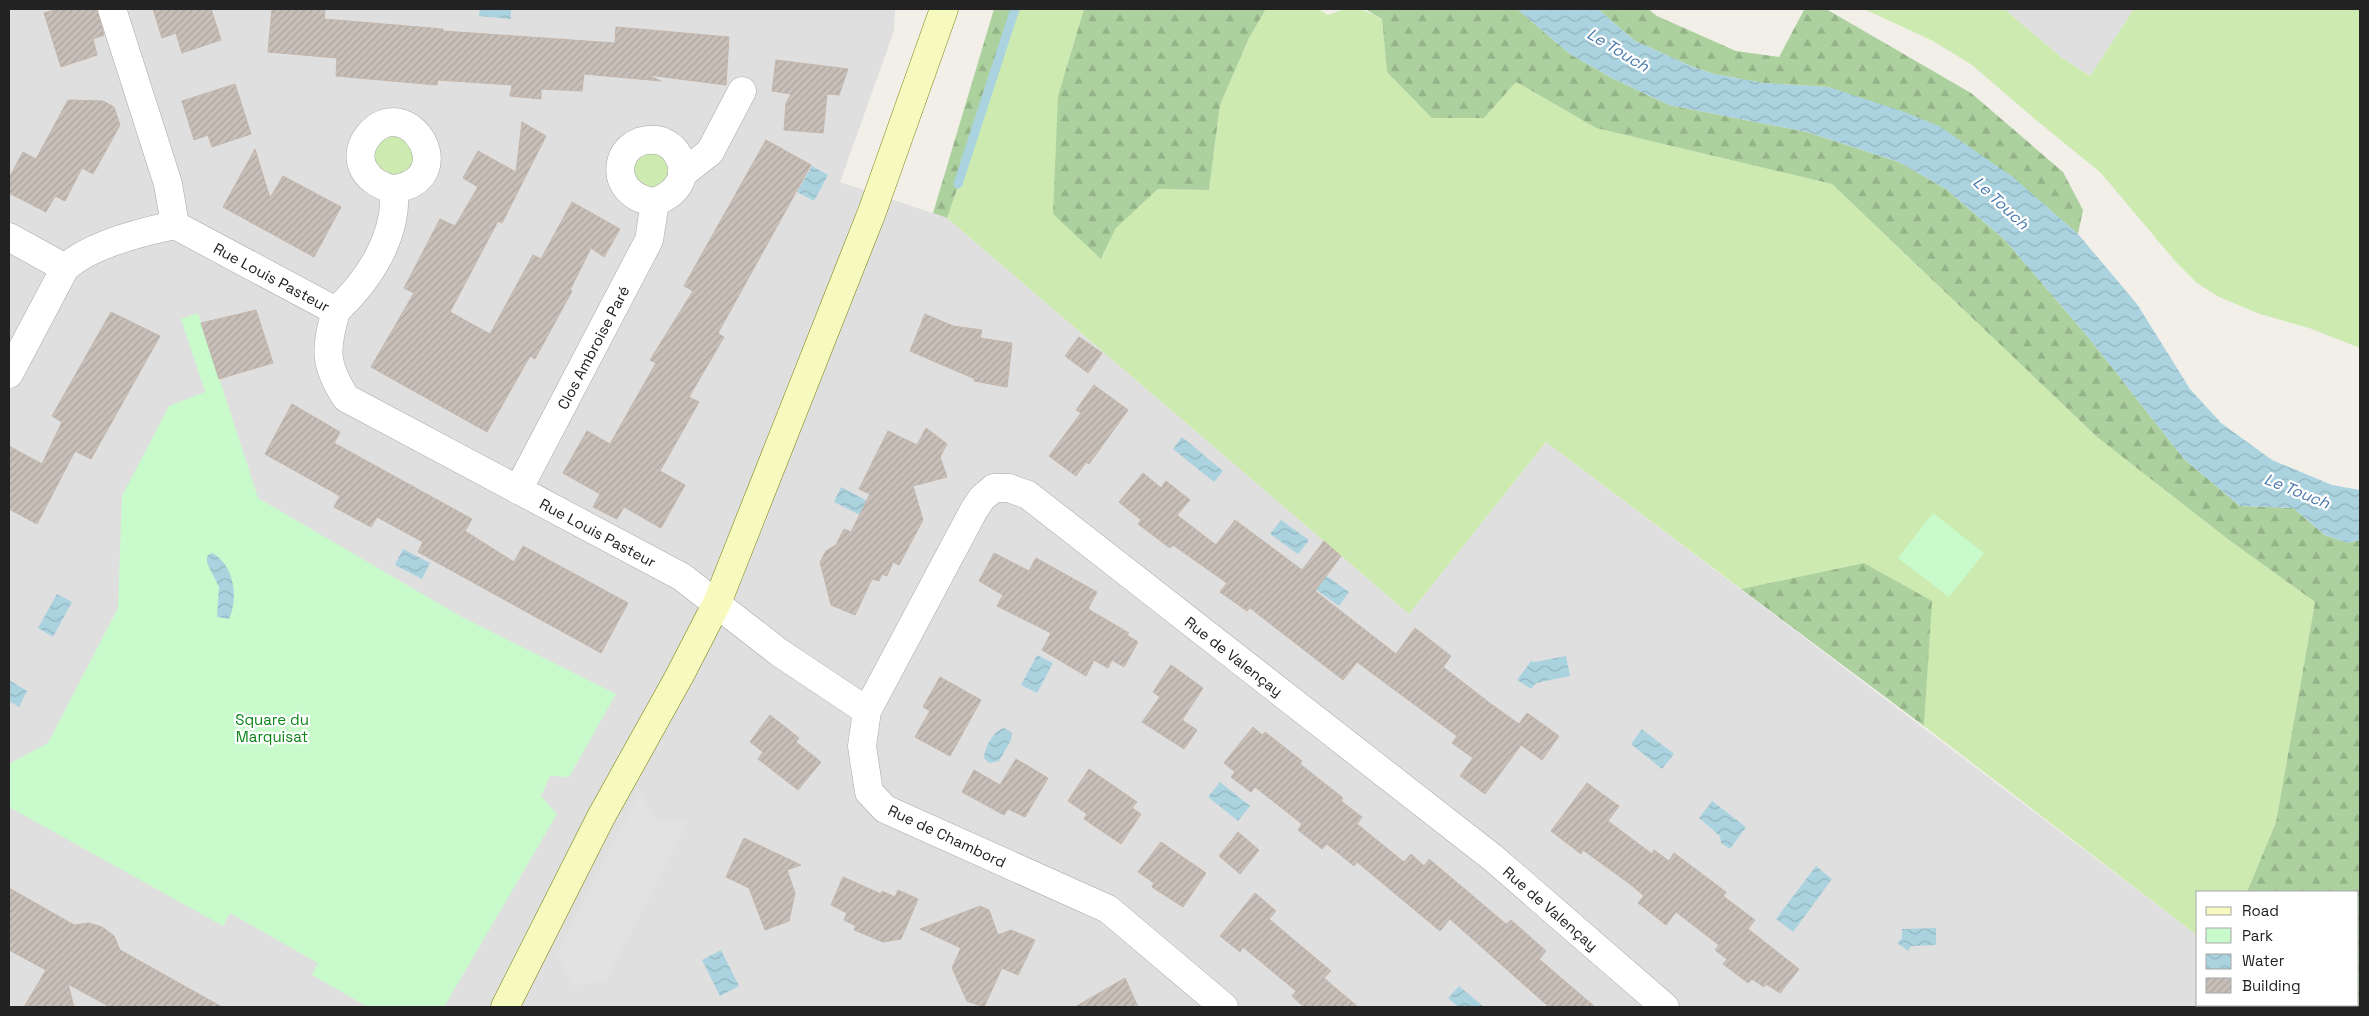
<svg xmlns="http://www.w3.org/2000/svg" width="2369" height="1016" font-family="'Space Grotesk',sans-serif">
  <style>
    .residential { fill: #e0dfdf }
    .grass { fill: #cdebb0 }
    .forest { fill: url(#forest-firs) }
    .park { fill: #c8facc }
    .parking { fill: #e2e2e2 }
    .water { fill: url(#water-waves) }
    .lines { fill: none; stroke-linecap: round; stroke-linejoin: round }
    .stream { stroke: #aad3df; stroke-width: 9 }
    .building { fill: url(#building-hatch); stroke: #c4b6ab }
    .street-casing { stroke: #a9a9a9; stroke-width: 29 }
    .secondary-casing { stroke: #707d05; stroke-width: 29 }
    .street { stroke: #fff; stroke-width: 28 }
    .secondary { stroke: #f7fabf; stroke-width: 28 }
    .labels { text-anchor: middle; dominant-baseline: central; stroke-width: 4.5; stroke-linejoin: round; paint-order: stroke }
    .street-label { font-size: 15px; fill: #222; stroke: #fff }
    .park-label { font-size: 15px; fill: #0c8416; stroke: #fff }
    .water-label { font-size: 16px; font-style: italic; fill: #4a7aab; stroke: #fff }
  </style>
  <defs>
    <pattern id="forest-firs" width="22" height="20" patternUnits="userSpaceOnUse" patternTransform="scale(1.25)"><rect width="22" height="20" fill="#add19e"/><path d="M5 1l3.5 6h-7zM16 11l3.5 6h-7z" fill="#95b388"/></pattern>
    <pattern id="water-waves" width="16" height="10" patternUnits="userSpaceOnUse" patternTransform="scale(1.25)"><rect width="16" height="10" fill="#aad3df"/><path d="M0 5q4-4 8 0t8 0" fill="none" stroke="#92b5bf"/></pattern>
    <pattern id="building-hatch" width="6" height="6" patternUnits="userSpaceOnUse" patternTransform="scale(1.25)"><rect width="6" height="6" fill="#c7bfb8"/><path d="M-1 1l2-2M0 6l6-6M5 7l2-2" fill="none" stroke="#aba49e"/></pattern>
  </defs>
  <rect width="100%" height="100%" fill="#f2efe9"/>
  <!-- residential -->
  <g class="residential">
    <path d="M 9,9 L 895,9 L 894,31 L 840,182 L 947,218 L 1409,614 L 1546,442 L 2198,936 L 2198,1005 L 2215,1005 L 2213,1007 L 9,1007 Z"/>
    <path d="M 2004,9 L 2134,9 L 2090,76 L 2061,57 Z"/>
  </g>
  <!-- grass -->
  <g class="grass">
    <path d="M 1020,9 L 1084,9 L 1058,96 L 1102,258 L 1116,228 L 1158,189 L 1209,190 L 1220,105 L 1249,38 L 1266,9 L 1318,9 L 1328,15 C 1351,6 1361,7 1382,19 L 1387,72 L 1484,118 L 1516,82 L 1596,128 L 1832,184 L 2097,437 L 2229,540 L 2315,602 L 2276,822 L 2247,892 L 2198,892 L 2198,936 L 1924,726 L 1931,601 L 1864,563 L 1741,589 L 1546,442 L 1409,614 L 947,218 Z"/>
    <path d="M 1864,9 L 2004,9 L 2061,57 L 2090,76 L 2134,9 L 2360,9 L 2360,348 L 2312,329 L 2260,314 L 2219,297 L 2197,283 L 2175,261 L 2101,173 L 2036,120 L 1972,65 L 1933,41 Z"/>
    <path d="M 399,134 L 415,147 L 414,167 L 398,179 L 373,165 C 374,140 374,139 399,134 Z"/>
    <circle cx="651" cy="170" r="17"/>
  </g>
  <!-- forest -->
  <g class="forest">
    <path d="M 994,9 L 1020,9 L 947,218 L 933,213 Z"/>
    <path d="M 1084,9 L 1266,9 L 1249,38 L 1220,105 L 1209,190 L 1158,189 L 1116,228 L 1101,259 L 1053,214 L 1058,96 Z"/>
    <path d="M 1365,9 L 1517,9 L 1570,54 L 1614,79 L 1669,105 L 1807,132 L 1899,162 L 1946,189 L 2005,240 L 2088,337 L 2184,459 L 2240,506 L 2293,508 L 2325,535 L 2347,543 L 2360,540 L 2360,1007 L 2250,1007 L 2249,1005 L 2358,1005 L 2358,892 L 2247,892 L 2276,822 L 2315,602 L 2229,540 L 2097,437 L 1832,184 L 1596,128 L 1516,82 L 1484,118 L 1432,118 L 1387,72 L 1382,19 Z"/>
    <path d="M 1598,9 L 1648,9 L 1657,16 L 1736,51 L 1779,57 L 1804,10 L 1826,9 L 1971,93 L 2063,172 L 2083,210 L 2078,234 L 2012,177 L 1828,87 L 1764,83 L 1714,74 L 1691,66 L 1635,41 Z"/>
    <path d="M 1864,563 L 1932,601 L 1924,726 L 1741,589 Z"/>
  </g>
  <!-- park -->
  <g class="park">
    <path d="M 198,313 L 258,498 L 460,616 L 616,694 L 569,777 L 550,776 L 541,796 L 557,814 L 444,1007 L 368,1007 L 312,975 L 318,963 L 230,913 L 223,926 L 9,807 L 9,764 L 48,743 L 118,608 L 122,496 L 169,406 L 205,392 L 181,319 Z"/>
    <path d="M 1933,513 L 1984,553 L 1949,597 L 1898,558 Z"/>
  </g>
  <!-- parking -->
  <path class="parking" d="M 640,791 L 657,823 L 689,819 L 606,981 L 572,986 L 557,953 Z"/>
  <!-- water -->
  <g class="water">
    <path d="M 480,9 L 511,9 L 511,19 L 479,16 Z"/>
    <path d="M 1517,9 L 1598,9 L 1635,41 L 1691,66 L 1714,74 L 1764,83 L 1828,87 L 1902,111 L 1939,126 L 2013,177 L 2078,234 L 2137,304 L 2190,389 L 2221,423 L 2272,460 L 2332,485 L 2360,490 L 2360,540 L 2347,543 L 2325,535 L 2293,508 L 2240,506 L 2184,459 L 2088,337 L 2005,240 L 1946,189 L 1899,162 L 1807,132 L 1669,105 L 1614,79 L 1570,54 Z"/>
    <path d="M 812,166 L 828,175 L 814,201 L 797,192 Z"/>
    <path d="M 1182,437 L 1223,471 L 1214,482 L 1173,449 Z"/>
    <path d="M 841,487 L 875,505 L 868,519 L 834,502 Z"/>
    <path d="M 1281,520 L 1309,540 L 1298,554 L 1270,534 Z"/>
    <path d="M 403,549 L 430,563 L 422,579 L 395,565 Z"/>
    <path d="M 212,553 C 234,564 239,598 229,619 L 217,617 L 219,587 L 207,563 L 207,556 Z"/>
    <path d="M 1317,569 L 1349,592 L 1339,606 L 1307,583 Z"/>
    <path d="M 57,594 L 72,602 L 53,637 L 38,628 Z"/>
    <path d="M 1037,655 L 1053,663 L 1037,693 L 1021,685 Z"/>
    <path d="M 1566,656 L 1570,676 L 1536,683 L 1531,689 L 1517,680 L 1531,661 L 1535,662 Z"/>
    <path d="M 9,680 L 27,691 L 19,707 L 9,701 Z"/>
    <path d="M 1004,728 L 1012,733 L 1011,740 L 999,761 L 989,763 L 984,758 C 984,748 994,730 1004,728 Z"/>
    <path d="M 1642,729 L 1674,754 L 1662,769 L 1631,744 Z"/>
    <path d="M 1220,782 L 1250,806 L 1238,821 L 1208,797 Z"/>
    <path d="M 1712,801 L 1746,827 L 1730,849 L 1721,843 L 1720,836 L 1699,818 Z"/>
    <path d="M 1816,866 L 1832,879 L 1793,932 L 1776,919 Z"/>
    <path d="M 1936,928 L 1936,945 L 1911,946 L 1908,951 L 1897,943 L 1902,938 L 1902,929 Z"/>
    <path d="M 721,950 L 739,986 L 720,996 L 702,960 Z"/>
    <path d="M 1459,986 L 1484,1007 L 1458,1007 L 1448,998 Z"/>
  </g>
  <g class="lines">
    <!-- stream -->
    <path class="stream" d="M 958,184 L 1015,9"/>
  </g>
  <!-- building -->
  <g class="building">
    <path d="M 58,9 L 97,9 L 104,35 L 93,39 L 97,55 L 61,67 L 44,13 Z"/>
    <path d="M 153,9 L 211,9 L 221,40 L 182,53 L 176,33 L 162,38 Z"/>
    <path d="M 272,9 L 325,9 L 324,19 L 443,29 L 443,31 L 615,43 L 616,27 L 729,37 L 726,85 L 648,75 L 661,81 L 584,74 L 582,91 L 541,89 L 541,99 L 510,96 L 512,85 L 438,80 L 437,85 L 336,76 L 337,58 L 268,52 Z"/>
    <path d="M 776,60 L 848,69 L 839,95 L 827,94 L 823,133 L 784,130 L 786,103 L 791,94 L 772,91 Z"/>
    <path d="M 235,84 L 251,134 L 212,147 L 208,135 L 194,140 L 182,101 Z"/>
    <path d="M 68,100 L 103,101 L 114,107 L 120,125 L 93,174 L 82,168 L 65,201 L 55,196 L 46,212 L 9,193 L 9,178 L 23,152 L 36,159 Z"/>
    <path d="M 522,122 L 546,136 L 502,223 L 498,221 L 450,312 L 490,334 L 533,255 L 541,259 L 572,202 L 620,229 L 604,257 L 591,248 L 570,290 L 572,291 L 535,359 L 530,356 L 487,432 L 371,367 L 414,293 L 404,288 L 440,219 L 455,226 L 478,187 L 463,178 L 478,151 L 516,172 Z"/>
    <path d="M 766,140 L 811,165 L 718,333 L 724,337 L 689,397 L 699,402 L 660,471 L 685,485 L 661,528 L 624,507 L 617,519 L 593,507 L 600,494 L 563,473 L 587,431 L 610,444 L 656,363 L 650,360 L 693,291 L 684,286 Z"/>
    <path d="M 255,149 L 270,198 L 283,176 L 341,207 L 314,257 L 223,207 Z"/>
    <path d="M 256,310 L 273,363 L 219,379 L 201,323 Z"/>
    <path d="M 111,312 L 160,336 L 91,459 L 75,451 L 37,524 L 9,509 L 9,446 L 42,464 L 62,422 L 52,416 Z"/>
    <path d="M 925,314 L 953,326 L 982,330 L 980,338 L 1012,343 L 1007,387 L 974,381 L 975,379 L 910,351 Z"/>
    <path d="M 1079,337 L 1102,353 L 1088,373 L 1065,356 Z"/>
    <path d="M 1094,385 L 1128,410 L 1089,464 L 1086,462 L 1076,476 L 1049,456 L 1081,413 L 1076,410 Z"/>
    <path d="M 292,404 L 340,432 L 334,443 L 472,519 L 465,531 L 514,562 L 523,546 L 628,603 L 601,653 L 418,552 L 423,542 L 377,517 L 371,527 L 334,507 L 340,496 L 265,454 Z"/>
    <path d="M 926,428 L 947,444 L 940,457 L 947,477 L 913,486 L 923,520 L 899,565 L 893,562 L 887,576 L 882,574 L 879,581 L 872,579 L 855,615 L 831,605 L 820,562 L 826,551 L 836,545 L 844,529 L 851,532 L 870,494 L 859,489 L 888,431 L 917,445 Z"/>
    <path d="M 1143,473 L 1161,488 L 1166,481 L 1190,500 L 1177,515 L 1216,545 L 1235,520 L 1302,570 L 1324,541 L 1341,556 L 1315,591 L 1396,654 L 1415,628 L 1451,656 L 1443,667 L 1491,704 L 1519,724 L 1527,713 L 1559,736 L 1542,760 L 1521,745 L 1485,794 L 1460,776 L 1473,758 L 1452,743 L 1457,736 L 1357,662 L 1343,680 L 1250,608 L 1247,611 L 1220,592 L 1227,583 L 1173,545 L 1170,548 L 1138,524 L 1141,520 L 1119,502 Z"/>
    <path d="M 994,553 L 1029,571 L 1036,558 L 1097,592 L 1088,609 L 1129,633 L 1127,635 L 1138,642 L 1124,667 L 1112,660 L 1108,668 L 1094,660 L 1086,676 L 1042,650 L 1051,633 L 997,606 L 1003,595 L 979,581 Z"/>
    <path d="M 1171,665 L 1203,688 L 1182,720 L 1197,730 L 1184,749 L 1142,722 L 1160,697 L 1153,692 Z"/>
    <path d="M 940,677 L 981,700 L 950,756 L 915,737 L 930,711 L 923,707 Z"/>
    <path d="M 770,715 L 799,738 L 796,742 L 821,762 L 798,790 L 758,759 L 763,752 L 750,742 Z"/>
    <path d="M 1253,727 L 1262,735 L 1265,732 L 1302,761 L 1300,764 L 1343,798 L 1341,801 L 1362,817 L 1357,824 L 1404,862 L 1411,854 L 1424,866 L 1429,859 L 1506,924 L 1511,920 L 1546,951 L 1539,959 L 1595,1007 L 1549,1007 L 1450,919 L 1440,931 L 1357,862 L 1354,866 L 1327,844 L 1322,849 L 1298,830 L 1302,824 L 1255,787 L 1251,792 L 1231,777 L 1235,772 L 1224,763 Z"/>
    <path d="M 1016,759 L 1048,778 L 1025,817 L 1008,809 L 1004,815 L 962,792 L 974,770 L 1000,785 Z"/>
    <path d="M 1089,769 L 1137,802 L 1132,808 L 1141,814 L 1121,844 L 1084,819 L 1087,814 L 1068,801 Z"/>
    <path d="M 1587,783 L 1619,806 L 1608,821 L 1652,854 L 1654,850 L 1669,861 L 1674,853 L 1726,892 L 1723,896 L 1755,920 L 1748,929 L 1799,969 L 1780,993 L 1766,984 L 1764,987 L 1752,979 L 1748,983 L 1723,964 L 1727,959 L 1715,950 L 1719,945 L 1676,912 L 1666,925 L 1638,903 L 1644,896 L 1630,884 L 1583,850 L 1581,854 L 1551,831 Z"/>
    <path d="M 1238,832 L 1259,850 L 1240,874 L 1219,856 Z"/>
    <path d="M 744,838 L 801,865 L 787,870 L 795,893 L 789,921 L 765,930 L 749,888 L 726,877 Z"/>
    <path d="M 1161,842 L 1206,873 L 1183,907 L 1152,887 L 1154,883 L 1138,872 Z"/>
    <path d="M 843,877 L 881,894 L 882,891 L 895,897 L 898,890 L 918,899 L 901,939 L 883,942 L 854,930 L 856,926 L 844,920 L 847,913 L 831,905 Z"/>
    <path d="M 9,888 L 74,925 L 89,923 L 102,927 L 114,936 L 120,950 L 222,1007 L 110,1007 L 68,984 L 74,1007 L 24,1007 L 46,970 L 9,950 Z"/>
    <path d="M 1255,893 L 1276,911 L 1269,919 L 1331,971 L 1324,978 L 1358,1007 L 1304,1007 L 1292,996 L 1296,991 L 1243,947 L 1240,952 L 1220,936 Z"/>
    <path d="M 980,906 L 989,910 L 998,935 L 1011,930 L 1035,940 L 1018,975 L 1002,968 L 984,1007 L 967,1001 L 952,968 L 961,948 L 920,929 Z"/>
    <path d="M 1125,978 L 1138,1007 L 1075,1007 Z"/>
  </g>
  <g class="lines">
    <defs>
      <g id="street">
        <path d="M 112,9 L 168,184 L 175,225"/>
        <path d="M 682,174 L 710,152 L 742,91"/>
        <path d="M 9,237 L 65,268"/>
        <path d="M 336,311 C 369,280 398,236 394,189 C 464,178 406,88 368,136 C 349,161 369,185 394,189"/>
        <path id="s1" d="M 9,374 L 65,268 C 90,245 141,232 175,225 L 336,311 C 325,349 324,364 346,398 L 682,577 L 780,653 L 867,711"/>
        <path id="s2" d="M 518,490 L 649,240 L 655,202 C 678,193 691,175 676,152 C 672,146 664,141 657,140 C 613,135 604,196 655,202"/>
        <path id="s3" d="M 1224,1007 L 1108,909 L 885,809 L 869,792 L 862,746 L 867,711 L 974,510 L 982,498 L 994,488 L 1009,488 L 1028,495 L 1493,858 L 1665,1007"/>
      </g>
      <path id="secondary" d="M 505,1007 L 601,817 L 680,675 L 717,603 L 872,212 L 944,9"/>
    </defs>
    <!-- street casing -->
    <use href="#street" class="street-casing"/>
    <!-- secondary casing -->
    <use href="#secondary" class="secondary-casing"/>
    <!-- street -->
    <use href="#street" class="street"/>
    <!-- secondary -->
    <use href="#secondary" class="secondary"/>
  </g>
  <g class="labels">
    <!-- street labels -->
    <g class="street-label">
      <text stroke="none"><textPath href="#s1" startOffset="349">Rue Louis Pasteur</textPath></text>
      <text stroke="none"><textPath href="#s2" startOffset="161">Clos Ambroise Paré</textPath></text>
      <text stroke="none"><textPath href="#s1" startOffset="799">Rue Louis Pasteur</textPath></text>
      <text stroke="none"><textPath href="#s3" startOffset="1056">Rue de Valençay</textPath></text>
      <text transform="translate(947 836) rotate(25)">Rue de Chambord</text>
      <text stroke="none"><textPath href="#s3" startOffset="1461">Rue de Valençay</textPath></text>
    </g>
    <!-- park labels -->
    <g class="park-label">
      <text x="272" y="719">Square du<tspan x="272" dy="17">Marquisat</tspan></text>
    </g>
    <!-- water labels -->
    <g class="water-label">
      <text transform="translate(1618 50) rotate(31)">Le Touch</text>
      <text transform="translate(2001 203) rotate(43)">Le Touch</text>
      <text transform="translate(2297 491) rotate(22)">Le Touch</text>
    </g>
  </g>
  <!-- border -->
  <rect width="2369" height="1016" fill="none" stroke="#222222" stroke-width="20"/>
  <!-- legend -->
  <rect x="2196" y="891" width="162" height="115" fill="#ffffff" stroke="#a7a7a7"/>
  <rect x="2206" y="907" width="25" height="8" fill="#f7fabf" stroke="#a7a7a7"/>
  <text x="2242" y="916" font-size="15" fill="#222222">Road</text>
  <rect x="2206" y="928" width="25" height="15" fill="#c8facc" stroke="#a7a7a7"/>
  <text x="2242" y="941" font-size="15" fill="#222222">Park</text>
  <rect x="2206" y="954" width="25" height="15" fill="url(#water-waves)" stroke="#a7a7a7"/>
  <text x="2242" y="966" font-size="15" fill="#222222">Water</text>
  <rect x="2206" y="978" width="25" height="15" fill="url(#building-hatch)" stroke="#a7a7a7"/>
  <text x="2242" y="991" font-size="15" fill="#222222">Building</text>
</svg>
